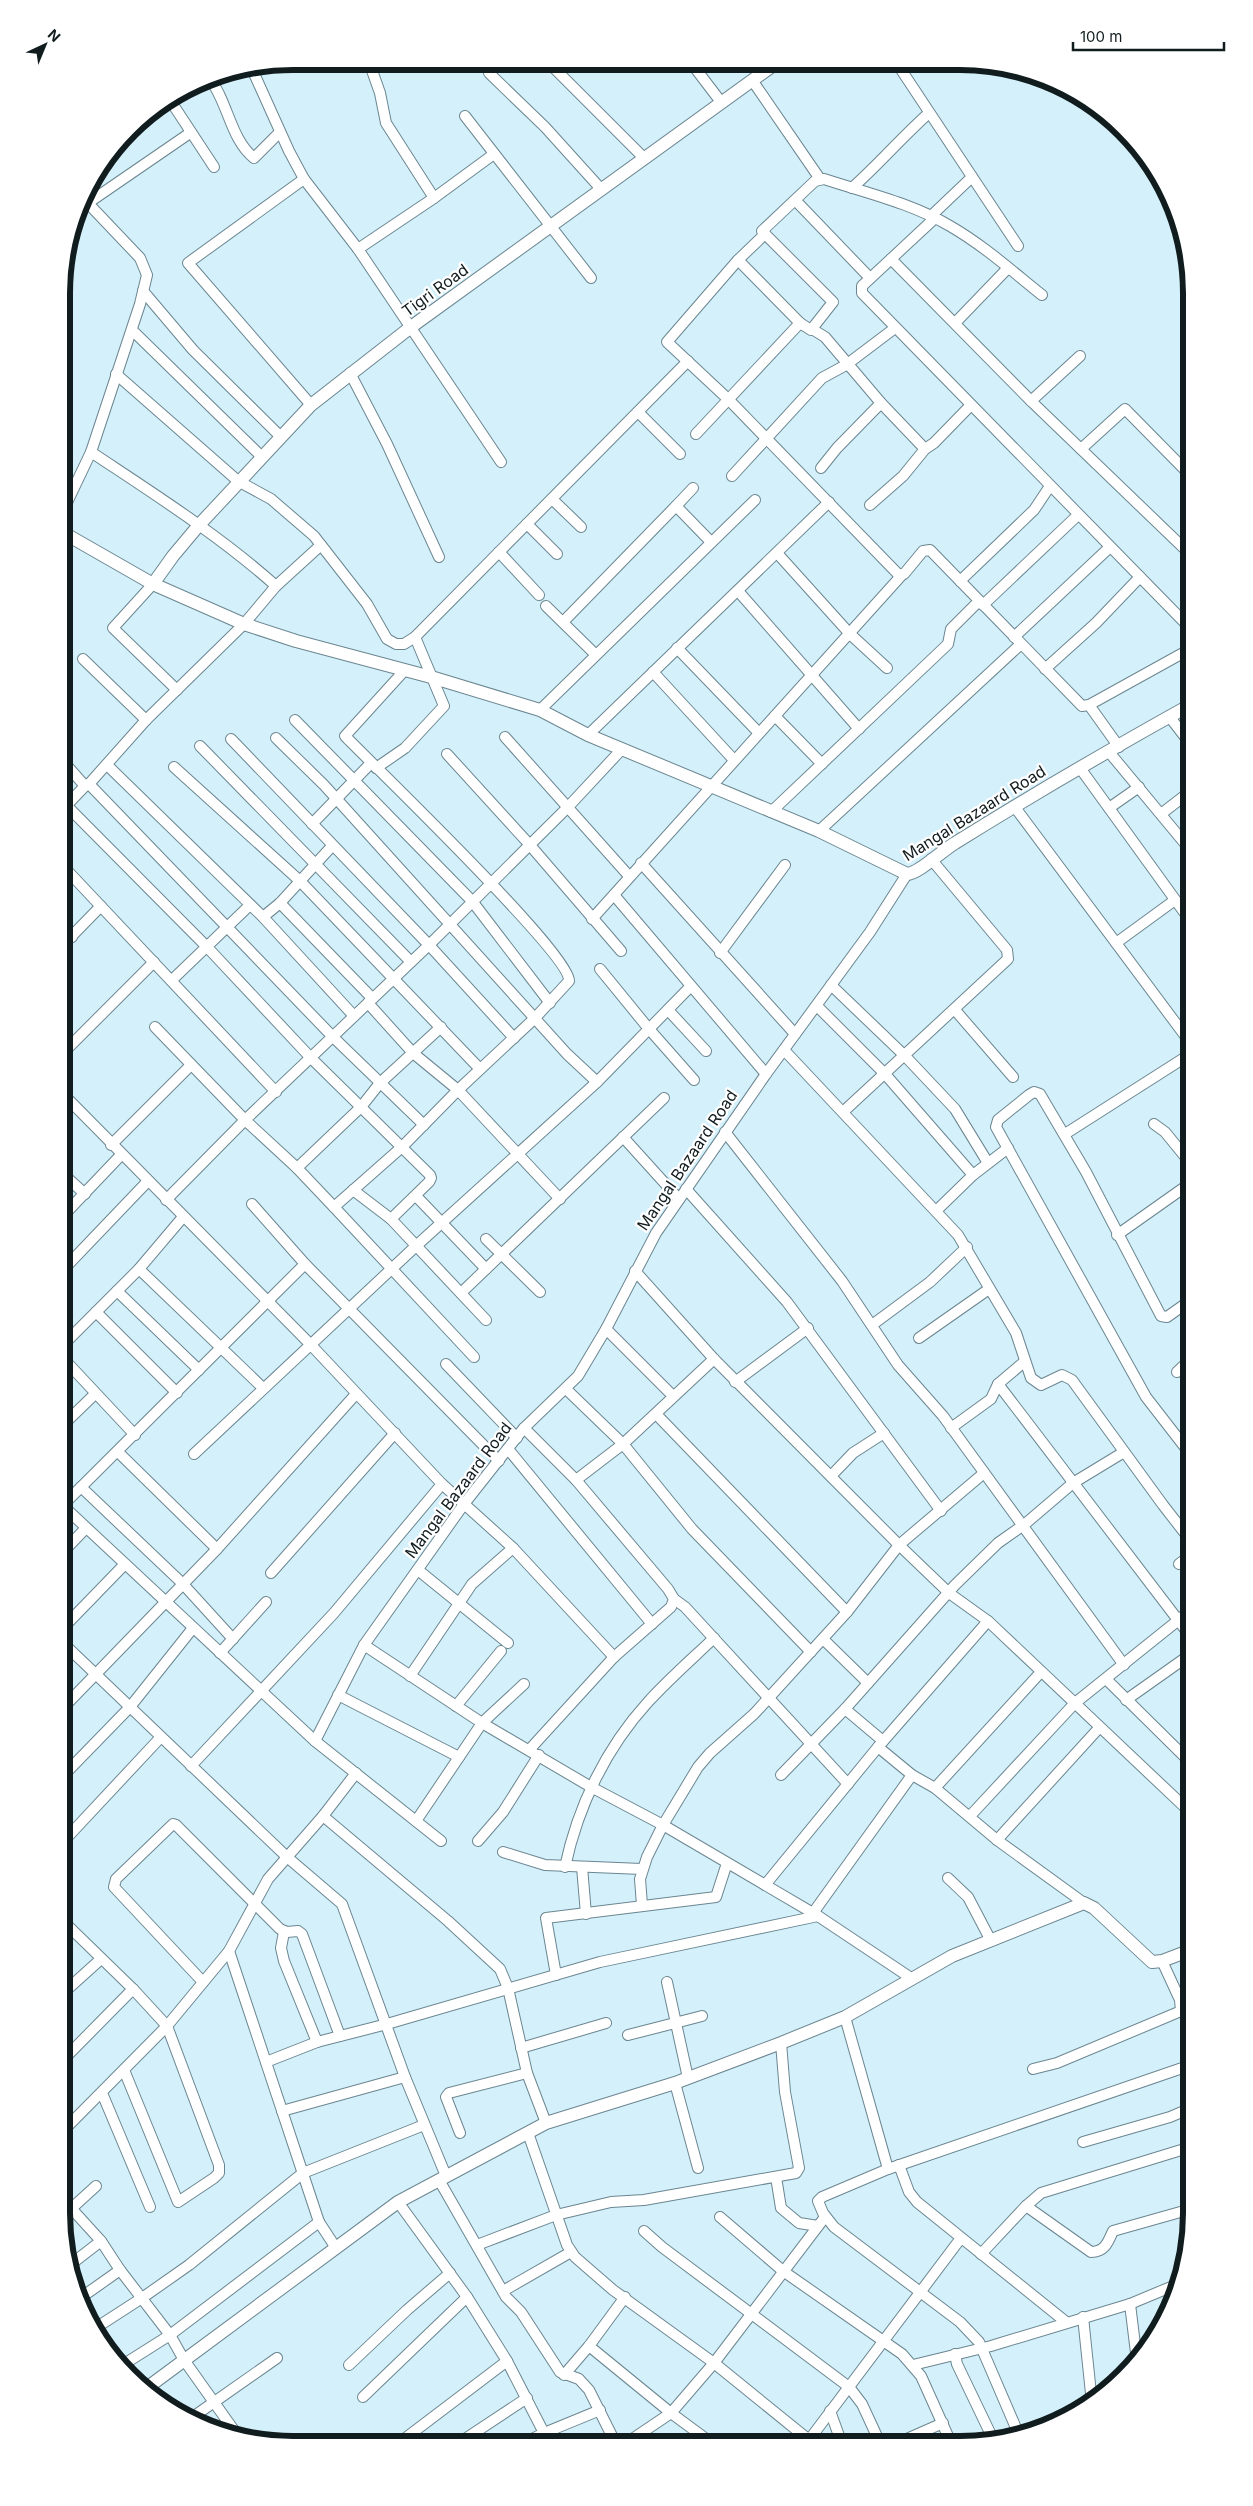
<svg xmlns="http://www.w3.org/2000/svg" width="1253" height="2506" font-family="Inter,sans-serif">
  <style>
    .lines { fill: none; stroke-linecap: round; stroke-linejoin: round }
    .minor-casing { stroke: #6b8690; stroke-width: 12 }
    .tertiary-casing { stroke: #6b8690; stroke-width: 14 }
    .minor { stroke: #fff; stroke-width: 10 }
    .tertiary { stroke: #fff; stroke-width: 12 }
    .labels { text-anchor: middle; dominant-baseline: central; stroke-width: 4.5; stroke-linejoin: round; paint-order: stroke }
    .street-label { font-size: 16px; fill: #111c1f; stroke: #fff }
    .rim { fill: none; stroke: #111c1f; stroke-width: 6 }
  </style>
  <rect width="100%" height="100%" fill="#d3f0fb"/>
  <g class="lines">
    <defs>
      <g id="minor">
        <path d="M 369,62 L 380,93 L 386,123 L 434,198"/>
        <path d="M 549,63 L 644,158"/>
        <path d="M 692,64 L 721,102"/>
        <path d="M 898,65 L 1018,246"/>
        <path d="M 252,69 L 289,151 L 304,179 L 358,249 L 501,462"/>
        <path d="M 489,73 L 545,127 L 601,189"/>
        <path d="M 209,78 C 228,101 230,139 254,158 L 280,132"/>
        <path d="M 752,80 L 820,179"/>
        <path d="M 170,100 L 214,167"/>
        <path d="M 465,116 L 591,278"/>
        <path d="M 304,179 L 188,263 L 311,405"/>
        <path d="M 852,188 C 879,164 902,137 929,113"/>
        <path d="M 796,201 L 870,278"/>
        <path d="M 88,203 L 190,133"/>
        <path d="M 931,216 L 972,177"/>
        <path d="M 935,218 L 862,286 L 862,293 L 1192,630"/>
        <path d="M 765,234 L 738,260 L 667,342 L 729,400 L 898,574 L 904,574 L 923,551 L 930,550 L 1082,706 L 1089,705 L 1192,648"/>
        <path d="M 358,249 L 434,198 L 494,154"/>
        <path d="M 891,259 L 1031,401 L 1192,556"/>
        <path d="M 738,260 L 800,323 L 811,330 L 833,302 L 762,231 L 815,181 L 824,179 C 867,193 911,203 950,226 C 983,245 1012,271 1042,295"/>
        <path d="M 143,291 L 193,350 L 281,437"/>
        <path d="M 956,322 L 1008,268"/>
        <path d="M 812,329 L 825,337 L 881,403 L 925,449"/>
        <path d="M 132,330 L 261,456"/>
        <path d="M 350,373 L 387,444 L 439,557"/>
        <path d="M 116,374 L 238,481 L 271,499 L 314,536 L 367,604 L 387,639 L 396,644 L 404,644 L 415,637"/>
        <path d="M 1031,401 L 1080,356"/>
        <path d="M 638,412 L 680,454"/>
        <path d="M 696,434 L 800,323"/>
        <path d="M 1081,449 L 1125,409 L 1189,474"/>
        <path d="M 91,452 C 154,494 219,535 276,586"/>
        <path d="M 821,468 L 837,448 L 881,403"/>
        <path d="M 732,476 L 822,378 L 846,365 L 895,328"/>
        <path d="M 552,499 L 581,527"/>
        <path d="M 870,505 L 903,476 L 925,449 L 934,443 L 971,405"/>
        <path d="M 676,506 L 693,488"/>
        <path d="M 62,513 L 91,452 L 140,304 L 147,275 L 140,258 L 83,198"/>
        <path d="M 527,524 L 557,554"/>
        <path d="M 499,552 L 539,595"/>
        <path d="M 777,553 L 850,634 L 887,668"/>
        <path d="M 960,581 L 1034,510 L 1050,486"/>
        <path d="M 153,584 L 113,628 L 177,690"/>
        <path d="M 738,591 L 859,729"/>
        <path d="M 983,605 L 1078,515"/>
        <path d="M 546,606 L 595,654"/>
        <path d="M 563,622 L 676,506 L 711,542"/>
        <path d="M 1014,637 L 1110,547"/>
        <path d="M 677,648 L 759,733"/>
        <path d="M 83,659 L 146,720"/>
        <path d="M 1045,669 L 1096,623 L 1140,577"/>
        <path d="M 653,672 L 734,760"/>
        <path d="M 1089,705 L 1119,747"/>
        <path d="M 540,710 L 755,500"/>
        <path d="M 775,716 L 822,764"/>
        <path d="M 1169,716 L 1192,746"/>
        <path d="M 295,720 L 472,901 L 550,1003"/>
        <path d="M 588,735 L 829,502"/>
        <path d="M 505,737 L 629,876"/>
        <path d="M 276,738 L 324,785 L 567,1054 L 597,1082"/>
        <path d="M 231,739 L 429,945 L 514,1038"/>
        <path d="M 200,746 L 411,962"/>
        <path d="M 1109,752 L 1192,852"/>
        <path d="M 447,754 L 529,844 L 621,951"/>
        <path d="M 62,760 L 85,786 L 89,784 L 333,1037 L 424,1125"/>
        <path d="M 107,765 L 263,917 L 354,1016"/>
        <path d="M 174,767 L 300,881 L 480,1069"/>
        <path d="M 376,768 L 405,748 L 444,706 L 415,637 L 688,361"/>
        <path d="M 1080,768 L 1192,923"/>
        <path d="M 89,784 L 146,720 L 244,624 L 276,586 L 321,545"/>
        <path d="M 62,801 L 207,947 L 311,1058 L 430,1175 L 431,1178 L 429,1182 L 391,1219"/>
        <path d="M 1014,806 L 1192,1045"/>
        <path d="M 1109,808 L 1139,787"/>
        <path d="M 62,810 L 85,786"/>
        <path d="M 771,812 L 948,644 L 951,629 L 979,601"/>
        <path d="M 1161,814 L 1192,790"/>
        <path d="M 312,824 L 371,763"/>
        <path d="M 819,831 L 1021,644"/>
        <path d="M 641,863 L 795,1034"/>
        <path d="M 62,865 L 276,1092"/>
        <path d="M 614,895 L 766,1074"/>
        <path d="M 280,903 L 372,998"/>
        <path d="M 263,917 L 280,903 L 332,846"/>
        <path d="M 592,919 L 901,576"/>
        <path d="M 62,928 L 72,937"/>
        <path d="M 1116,943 L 1175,900"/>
        <path d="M 62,946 L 101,906"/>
        <path d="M 720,953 L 785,865"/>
        <path d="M 600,969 L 649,1029 L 694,1080"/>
        <path d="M 172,980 L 250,905"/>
        <path d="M 831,985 L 905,1056 L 955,1109 L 988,1163"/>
        <path d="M 368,1003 L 413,1053 L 458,1090 L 560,1199"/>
        <path d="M 817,1006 L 885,1074 L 973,1175 L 1008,1148"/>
        <path d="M 668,1010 L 706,1051"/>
        <path d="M 955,1010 L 1013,1077"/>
        <path d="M 155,1027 L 245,1120 L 297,1168 L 334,1207 L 474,1357"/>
        <path d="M 784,1050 L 958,1235 L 1016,1333 L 1031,1378 L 1041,1385 L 1062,1375 L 1072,1380 L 1163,1505 L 1191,1541"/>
        <path d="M 62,1054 L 154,962"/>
        <path d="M 62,1093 L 311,1345 L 442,1484 L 513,1548 L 614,1657"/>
        <path d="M 843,1112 L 1008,959 L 1007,950 L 931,859"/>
        <path d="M 1154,1124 L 1165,1132 L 1192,1165"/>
        <path d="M 725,1132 L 842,1281 L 898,1365 L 943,1416 L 1124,1665"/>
        <path d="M 1065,1134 L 1192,1053"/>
        <path d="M 623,1137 L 679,1199"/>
        <path d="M 111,1145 L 191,1065"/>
        <path d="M 297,1168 L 361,1107 L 380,1083 L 441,1027"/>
        <path d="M 62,1173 L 85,1194"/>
        <path d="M 686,1189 L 787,1302 L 941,1511"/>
        <path d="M 353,1190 L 391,1219 L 486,1320"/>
        <path d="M 416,1196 L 486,1269"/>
        <path d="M 166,1200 L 245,1120 L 429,945 L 568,807 L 622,749"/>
        <path d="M 252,1204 L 305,1264 L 499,1461"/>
        <path d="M 334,1207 L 402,1147 L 458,1090 L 535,1018 L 569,981 C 571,955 375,767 345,736 L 404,671"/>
        <path d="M 936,1211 L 973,1175"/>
        <path d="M 62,1217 L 121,1155"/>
        <path d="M 1117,1235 L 1192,1182"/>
        <path d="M 486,1239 L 540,1292"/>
        <path d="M 139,1269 L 263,1388"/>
        <path d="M 62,1271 L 148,1181"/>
        <path d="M 635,1271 L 714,1359 L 899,1545 L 949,1593 L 988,1621 L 1191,1813"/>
        <path d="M 117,1291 L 199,1370"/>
        <path d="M 461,1293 L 664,1098"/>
        <path d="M 96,1312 L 177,1393"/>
        <path d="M 872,1325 L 930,1282 L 967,1247"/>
        <path d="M 606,1329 L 673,1396"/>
        <path d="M 919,1338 L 989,1289"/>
        <path d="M 61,1347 L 139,1269 L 183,1217"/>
        <path d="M 61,1356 L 135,1435"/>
        <path d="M 1024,1362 L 998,1384 L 1191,1637"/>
        <path d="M 446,1364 L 517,1438"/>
        <path d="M 1177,1372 L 1191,1359"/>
        <path d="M 735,1382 L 808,1328"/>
        <path d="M 566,1389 L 623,1444 L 692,1529 L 811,1652"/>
        <path d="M 656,1414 L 847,1612"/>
        <path d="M 61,1427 L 95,1394"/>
        <path d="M 524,1428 L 576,1480 L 668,1589 L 674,1599 L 671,1607 L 614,1657 L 530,1749"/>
        <path d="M 951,1428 L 991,1399 L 998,1384"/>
        <path d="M 508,1449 L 652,1624"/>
        <path d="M 118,1452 L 217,1549"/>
        <path d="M 194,1454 L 416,1246 L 597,1082 L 691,986"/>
        <path d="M 1191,1455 L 1146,1397 L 996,1127 L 998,1120 L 1029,1095 L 1034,1092 L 1040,1094 L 1086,1172 L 1161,1316 L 1167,1317 L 1191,1300"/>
        <path d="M 831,1476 L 853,1453 L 884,1433"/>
        <path d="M 576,1480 L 623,1444 L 714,1359"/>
        <path d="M 81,1487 L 182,1583 L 233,1639"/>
        <path d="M 61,1504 L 315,1741 L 441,1841"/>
        <path d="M 63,1505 L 305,1264"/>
        <path d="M 61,1554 L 86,1528"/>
        <path d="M 1179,1564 L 1191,1555"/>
        <path d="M 418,1570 L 508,1643"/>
        <path d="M 271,1573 L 395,1433"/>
        <path d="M 674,1599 L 685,1607 L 848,1784"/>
        <path d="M 61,1630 L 125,1564"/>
        <path d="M 823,1639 L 868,1683"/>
        <path d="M 61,1641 L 287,1857 L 342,1904 L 405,2077 L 446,2176"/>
        <path d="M 364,1645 L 482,1723 L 591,1787 L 663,1825 L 818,1916 L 911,1978"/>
        <path d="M 220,1653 L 266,1602"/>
        <path d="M 410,1676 L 472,1584 L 513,1548"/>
        <path d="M 1106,1679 L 1191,1763"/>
        <path d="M 338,1695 L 459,1757"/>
        <path d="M 1126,1700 L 1191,1654"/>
        <path d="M 456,1706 L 501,1651"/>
        <path d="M 845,1709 L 883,1741"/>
        <path d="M 61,1710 L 217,1549 L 356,1394"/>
        <path d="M 315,1741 L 364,1645 L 464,1504 L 524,1428 L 578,1376 L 606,1329 L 656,1233 L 766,1074 L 870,932 L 907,874"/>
        <path d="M 878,1747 L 912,1775 L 935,1788 L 997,1840 L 1084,1903"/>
        <path d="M 191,1766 L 334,1613 L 442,1484"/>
        <path d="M 781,1775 L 845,1709 L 955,1585 L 998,1543 L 1025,1524 L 1073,1483 L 1124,1452"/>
        <path d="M 61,1778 L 130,1707 L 193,1628"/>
        <path d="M 935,1788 L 1041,1672"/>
        <path d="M 323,1816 L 448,1921 L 500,1969 L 508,1988 L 527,2073 L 546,2123"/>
        <path d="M 970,1816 L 1075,1703 L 1191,1610"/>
        <path d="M 416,1821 L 482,1723 L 524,1684"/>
        <path d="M 997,1840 L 1099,1728"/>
        <path d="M 478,1841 L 503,1812 L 539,1755"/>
        <path d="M 61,1844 L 161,1737"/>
        <path d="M 503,1852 L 545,1865 L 642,1869"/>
        <path d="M 565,1867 C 578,1806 606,1748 648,1702 C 669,1679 692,1659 714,1638"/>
        <path d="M 582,1867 L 586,1914"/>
        <path d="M 948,1878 L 968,1897 L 990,1939"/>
        <path d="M 765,1885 L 878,1747 L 988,1621"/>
        <path d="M 642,1905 L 640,1879 L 647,1857 L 663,1825 L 698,1767 L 710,1753 L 754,1714 L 847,1612 L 899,1545 L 984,1473"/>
        <path d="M 813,1913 L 912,1775"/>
        <path d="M 61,1919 L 133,1989 L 167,2026 L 219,2165 L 219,2173 L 214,2178 L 178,2202 L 124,2070"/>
        <path d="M 284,1932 L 281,1948 L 284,1961 L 317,2042"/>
        <path d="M 556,1975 L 546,1918 L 716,1897 L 727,1863"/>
        <path d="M 203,1982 L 114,1887 L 116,1879 L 173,1824 L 176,1825 L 280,1929 L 287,1932 L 298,1931 L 302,1934 L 340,2036"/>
        <path d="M 667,1982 L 688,2078"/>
        <path d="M 61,1995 L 101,1959"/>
        <path d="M 845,2017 L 888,2169"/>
        <path d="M 628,2035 L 702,2016"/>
        <path d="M 521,2048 L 606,2023"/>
        <path d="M 61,2062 L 133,1989"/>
        <path d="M 266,2062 L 317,2042 L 387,2024 L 600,1962 L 818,1916"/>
        <path d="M 1033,2069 L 1057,2063 L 1181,2011 L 1180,2000 L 1162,1961"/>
        <path d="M 675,2083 L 698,2168"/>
        <path d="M 102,2093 L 150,2207"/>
        <path d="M 282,2111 L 405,2077"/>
        <path d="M 61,2133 L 167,2026 L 229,1951 L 268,1879 L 323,1816 L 356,1773"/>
        <path d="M 460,2133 L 446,2097 L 449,2093 L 527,2073"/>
        <path d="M 528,2133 L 567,2245 L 575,2257 L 613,2290 L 714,2363 L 809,2440 L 810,2444"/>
        <path d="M 1083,2142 L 1170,2117 L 1191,2108"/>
        <path d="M 899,2165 L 909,2192 L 917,2202 L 1066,2322"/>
        <path d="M 776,2177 L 781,2208 L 799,2223 L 818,2226"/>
        <path d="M 439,2180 L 506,2297 L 521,2312 L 560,2372 L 579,2379 L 589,2390 L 616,2444"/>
        <path d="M 398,2202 L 467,2297 L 507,2361 L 544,2433 L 547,2444"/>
        <path d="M 1026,2206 L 1091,2252 C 1105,2252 1108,2242 1113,2231 L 1191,2209"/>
        <path d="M 62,2217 L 96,2186"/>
        <path d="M 720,2217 L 783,2271 L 902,2354 L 921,2376 L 952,2445"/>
        <path d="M 319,2222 L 336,2248"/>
        <path d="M 644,2231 L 662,2247 L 849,2387 L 862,2404 L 881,2445"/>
        <path d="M 101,2241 L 120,2270 L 170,2335 L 184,2360 L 238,2436"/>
        <path d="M 477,2245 L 556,2215 L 611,2202 L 644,2200 L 796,2173 L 799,2168 L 785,2092 L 781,2043"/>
        <path d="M 981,2254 L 1026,2206 L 1041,2193 L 1191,2147"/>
        <path d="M 70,2265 L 101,2241 L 71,2208"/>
        <path d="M 503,2291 L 571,2252"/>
        <path d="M 79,2299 L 120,2270"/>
        <path d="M 1130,2304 L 1137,2361"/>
        <path d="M 1083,2317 L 1092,2403"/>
        <path d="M 94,2329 L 142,2298 L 189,2265 L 303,2173 L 424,2125"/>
        <path d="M 589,2346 L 671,2413 L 713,2444"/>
        <path d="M 955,2354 L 957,2364 L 993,2439"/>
        <path d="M 349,2365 L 407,2310 L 450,2273"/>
        <path d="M 913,2365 L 991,2346 L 1130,2304 L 1178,2284"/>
        <path d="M 121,2366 L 170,2335 L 319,2222 L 229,1951"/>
        <path d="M 564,2375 L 589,2346 L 625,2297"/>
        <path d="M 363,2397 L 467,2297"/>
        <path d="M 830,2411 L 842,2444"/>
        <path d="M 190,2419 L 277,2358"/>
        <path d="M 1019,2435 L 979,2342 L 960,2322 L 834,2227 L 823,2213 L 818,2201 L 822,2197 L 888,2169 L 1191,2065"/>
        <path d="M 399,2443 L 507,2361"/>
        <path d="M 459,2443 L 527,2398"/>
        <path d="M 524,2443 L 544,2433 L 600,2410"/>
        <path d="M 625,2444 L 671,2413 L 714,2363 L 825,2217"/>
        <path d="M 806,2444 L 961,2238"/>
        <path d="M 893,2445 L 943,2423"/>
      </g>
      <g id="tertiary">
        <path d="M 62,532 L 153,584 L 244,624 L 296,641 L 431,677 L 540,710 L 588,735 L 819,831 L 907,874 C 918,874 943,850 955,843 C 1032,795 1111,749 1192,704"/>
        <path d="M 153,584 L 173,556 L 199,525 L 311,405 L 411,327 L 775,64"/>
        <path d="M 144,2390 L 398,2202 L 546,2123 L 675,2083 L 781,2043 L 845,2017 L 952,1956 L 1084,1903 L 1094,1908 L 1152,1962 L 1162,1961 L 1191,1950"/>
      </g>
    </defs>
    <!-- minor casing -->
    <use href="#minor" class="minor-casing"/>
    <!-- tertiary casing -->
    <use href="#tertiary" class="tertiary-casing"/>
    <!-- minor -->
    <use href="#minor" class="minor"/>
    <!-- tertiary -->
    <use href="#tertiary" class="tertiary"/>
  </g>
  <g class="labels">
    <!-- street labels -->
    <g class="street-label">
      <text transform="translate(435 290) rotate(-36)">Tigri Road</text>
      <text transform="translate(974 813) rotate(-32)">Mangal Bazaard Road</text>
      <text transform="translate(687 1160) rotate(-56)">Mangal Bazaard Road</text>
      <text transform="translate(458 1490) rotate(-53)">Mangal Bazaard Road</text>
    </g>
  </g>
  <!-- crop -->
  <path d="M0 0H1253V2506H0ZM293 70H960A223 223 0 0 1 1183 293V2213A223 223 0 0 1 960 2436H293A223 223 0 0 1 70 2213V293A223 223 0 0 1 293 70Z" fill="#fff" fill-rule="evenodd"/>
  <path class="rim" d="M293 70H960A223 223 0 0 1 1183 293V2213A223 223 0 0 1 960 2436H293A223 223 0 0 1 70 2213V293A223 223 0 0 1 293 70Z"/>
  <!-- north arrow -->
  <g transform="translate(45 45) rotate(44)" stroke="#ffffff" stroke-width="4" paint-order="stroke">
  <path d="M0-4L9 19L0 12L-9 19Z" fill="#111c1f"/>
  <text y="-8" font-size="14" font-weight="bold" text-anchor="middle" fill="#111c1f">N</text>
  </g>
  <!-- scale -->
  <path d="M1073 42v8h151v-8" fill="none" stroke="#111c1f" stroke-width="2.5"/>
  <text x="1080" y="42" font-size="15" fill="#111c1f" stroke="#ffffff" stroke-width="4" paint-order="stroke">100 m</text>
</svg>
